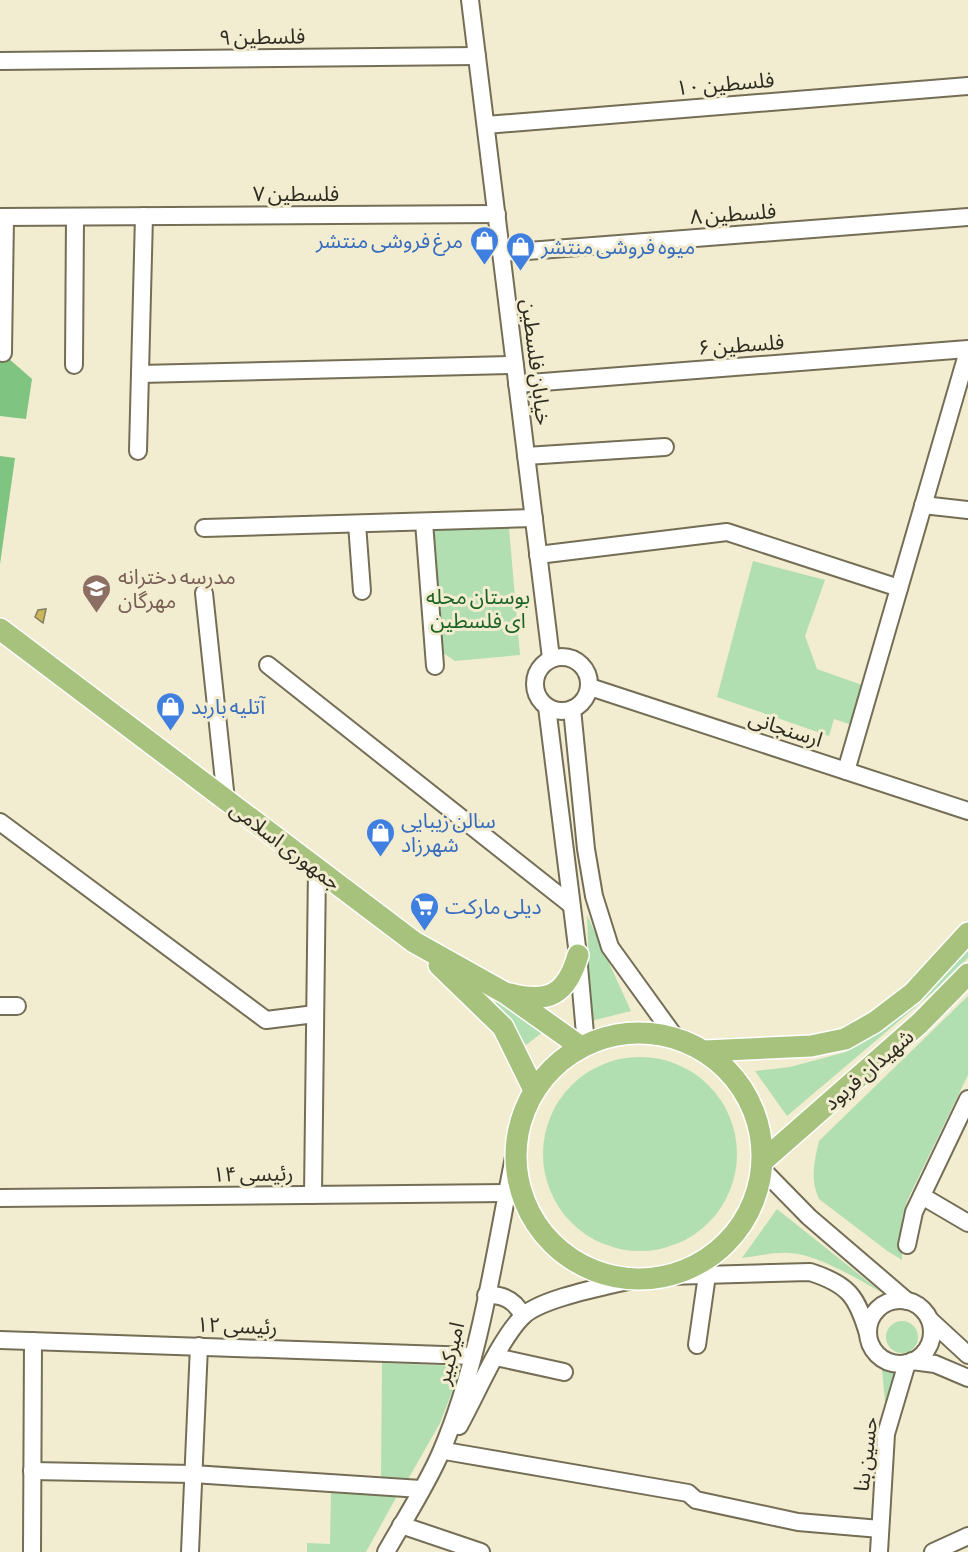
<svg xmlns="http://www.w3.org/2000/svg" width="968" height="1552" font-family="'Asap Condensed','Noto Sans Arabic',sans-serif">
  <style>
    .green { fill: #b1dfb1 }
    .forest { fill: #7fc480 }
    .building { fill: #cbb757; stroke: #837e64; stroke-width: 1.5 }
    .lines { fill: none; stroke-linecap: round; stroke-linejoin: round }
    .minor-casing { stroke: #736e55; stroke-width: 20 }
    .major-casing { stroke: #fff; stroke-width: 24 }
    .minor { stroke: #fff; stroke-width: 16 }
    .major { stroke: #a7c27d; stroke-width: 21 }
    .labels { text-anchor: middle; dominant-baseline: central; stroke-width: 6; stroke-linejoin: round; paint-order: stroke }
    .street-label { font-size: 21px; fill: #2e2c21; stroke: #f2ecd0 }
    .shop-label { font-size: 21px; fill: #366cbe; stroke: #f2ecd0; text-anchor: start }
    .education-label { font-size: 21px; fill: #785e54; stroke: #f2ecd0; text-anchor: start }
    .park-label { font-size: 21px; fill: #1c6324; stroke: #f2ecd0 }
  </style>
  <rect width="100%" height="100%" fill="#f2ecd0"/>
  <!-- green -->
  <g class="green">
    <path d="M 433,528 L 509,528 L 520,655 L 455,661 L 443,653 Z"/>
    <path d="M 753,561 L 825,580 L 805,636 L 817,669 L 862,685 L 852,725 L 834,719 L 829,736 L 717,697 Z"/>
    <path d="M 587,915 L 631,1011 L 591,1021 Z"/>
    <path d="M 968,947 L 968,958 L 932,993 L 787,1116 L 755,1071 L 790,1067 L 846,1052 L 926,987 Z"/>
    <path d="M 490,995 L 543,1032 L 526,1045 Z"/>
    <path d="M 968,996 L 968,1075 L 907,1201 L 902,1218 L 902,1260 L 886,1250 L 819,1199 C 810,1180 814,1162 819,1141 Z"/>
    <circle cx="640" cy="1154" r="97"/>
    <path d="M 777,1209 L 881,1292 C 856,1278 818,1255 790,1253 C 775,1252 757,1256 742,1258 Z"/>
    <circle cx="902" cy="1337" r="16"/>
    <path d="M 382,1363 L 462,1366 L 440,1423 L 407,1481 L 381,1480 Z"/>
    <path d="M 882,1369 L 899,1373 L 886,1413 Z"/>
    <path d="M 331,1492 L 398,1494 L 366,1552 L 307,1552 L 307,1543 L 330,1544 Z"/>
  </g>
  <!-- forest -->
  <g class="forest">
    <path d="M 0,351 L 32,379 L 26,419 L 0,416 Z"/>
    <path d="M 0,456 L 15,458 L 0,564 Z"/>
  </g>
  <!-- building -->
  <path class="building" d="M 46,609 L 43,623 L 35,617 L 38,610 Z"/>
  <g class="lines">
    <defs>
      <g id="minor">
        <path d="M 470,0 L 551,658"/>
        <path d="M 0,61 L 477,56"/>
        <path d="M 486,125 L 968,86"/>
        <path d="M 0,217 L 497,214"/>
        <path d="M 501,253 L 968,217"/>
        <path d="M 3,353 L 5,217"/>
        <path d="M 74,365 L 75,217"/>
        <path d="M 140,374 L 515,365"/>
        <path d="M 517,384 L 968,349"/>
        <path d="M 138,451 L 144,216"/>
        <path d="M 526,456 L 665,447"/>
        <path d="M 923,505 L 968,510"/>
        <path d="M 424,522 L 435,666"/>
        <path d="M 357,524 L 362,591"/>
        <path d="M 204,528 L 534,518"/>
        <path d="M 538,555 L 727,532 L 899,588"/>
        <path d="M 204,593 L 226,800"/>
        <circle cx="562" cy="684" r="27"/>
        <path d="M 268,665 L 570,904"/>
        <path d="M 590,687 L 968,811"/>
        <path d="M 547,707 L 578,955 L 586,1045"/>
        <path d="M 572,709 L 586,849 L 594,896 L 610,947 L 675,1037"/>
        <path d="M 846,771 L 968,351"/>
        <path d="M 0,822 L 266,1020 L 315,1014"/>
        <path d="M 0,1006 L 17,1006"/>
        <path d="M 762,1169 L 809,1217 L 907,1301"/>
        <path d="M 313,1195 L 317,868"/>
        <path d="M 922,1196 L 968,1223"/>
        <path d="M 0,1198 L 507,1193"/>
        <path d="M 907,1245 L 914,1212 L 968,1099"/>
        <path d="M 668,1276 L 810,1272 C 848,1284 857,1296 868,1334"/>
        <path d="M 486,1295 C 503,1294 515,1300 523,1316"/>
        <circle cx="900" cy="1332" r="32"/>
        <path d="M 930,1320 L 968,1355"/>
        <path d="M 0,1340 L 473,1356"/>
        <path d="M 697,1345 L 707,1275"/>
        <path d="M 496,1357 L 564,1372"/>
        <path d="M 912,1361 L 935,1364 L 968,1378"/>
        <path d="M 459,1426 C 477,1394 498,1342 522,1317 C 540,1298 608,1286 636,1279"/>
        <path d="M 445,1451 L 688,1493 L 696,1500 L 798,1522 L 880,1529"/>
        <path d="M 32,1471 L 193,1474 L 421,1489"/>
        <path d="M 401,1525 L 481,1552"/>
        <path d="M 32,1552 L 33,1341"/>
        <path d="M 190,1552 L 199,1346"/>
        <path d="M 386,1552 C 404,1520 427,1485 441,1452 C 481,1359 495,1250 515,1152"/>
        <path d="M 879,1552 L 886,1434 L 907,1363"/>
        <path d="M 933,1552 L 968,1536"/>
      </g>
      <g id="major">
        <path d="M 0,629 L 414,942 L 505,993 L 581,1047"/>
        <path d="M 439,965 L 503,1027 L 534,1090"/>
        <path d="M 510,994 C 549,1004 567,994 578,955"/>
        <circle cx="639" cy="1156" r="123"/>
        <path d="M 705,1051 L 811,1046 L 845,1039 L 875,1022 L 913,993 L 968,933"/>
        <path d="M 764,1160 L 920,1023 L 968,974"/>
      </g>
    </defs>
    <!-- minor casing -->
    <use href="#minor" class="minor-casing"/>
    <!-- major casing -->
    <use href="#major" class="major-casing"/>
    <!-- minor -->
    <use href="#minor" class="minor"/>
    <!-- major -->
    <use href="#major" class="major"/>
  </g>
  <!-- icons -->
  <defs>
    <symbol id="shop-pin" viewBox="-11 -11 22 30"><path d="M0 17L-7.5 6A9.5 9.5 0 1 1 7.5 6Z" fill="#3f7fe0" stroke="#f2ecd0"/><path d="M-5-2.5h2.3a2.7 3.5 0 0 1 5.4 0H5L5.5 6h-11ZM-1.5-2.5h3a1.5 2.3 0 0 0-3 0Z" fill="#fff"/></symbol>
    <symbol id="school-pin" viewBox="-11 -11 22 30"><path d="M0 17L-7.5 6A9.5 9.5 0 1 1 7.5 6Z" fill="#8d6e63" stroke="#f2ecd0"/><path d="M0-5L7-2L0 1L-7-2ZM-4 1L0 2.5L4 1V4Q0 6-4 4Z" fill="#fff"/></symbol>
    <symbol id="supermarket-pin" viewBox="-11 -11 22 30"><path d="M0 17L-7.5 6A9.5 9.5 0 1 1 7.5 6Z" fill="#3f7fe0" stroke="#f2ecd0"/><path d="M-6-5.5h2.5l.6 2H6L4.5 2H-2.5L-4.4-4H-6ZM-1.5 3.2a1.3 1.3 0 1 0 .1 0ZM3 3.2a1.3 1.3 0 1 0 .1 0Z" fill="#fff"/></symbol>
  </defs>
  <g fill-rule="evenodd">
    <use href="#shop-pin" x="468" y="224" width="33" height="45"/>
    <use href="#shop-pin" x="504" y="230" width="33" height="45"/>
    <use href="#school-pin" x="80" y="572" width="33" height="45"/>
    <use href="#shop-pin" x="154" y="690" width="33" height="45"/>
    <use href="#shop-pin" x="364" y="816" width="33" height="45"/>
    <use href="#supermarket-pin" x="408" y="890" width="33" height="45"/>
  </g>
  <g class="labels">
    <!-- street labels -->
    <g class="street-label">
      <text transform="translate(262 36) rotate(-1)">فلسطین ۹</text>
      <text transform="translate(725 83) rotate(-5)">فلسطین ۱۰</text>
      <text x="296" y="193">فلسطین ۷</text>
      <text transform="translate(733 213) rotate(-4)">فلسطین ۸</text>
      <text transform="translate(741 344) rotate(-4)">فلسطین ۶</text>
      <text transform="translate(537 362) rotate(83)">خیابان فلسطین</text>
      <text transform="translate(786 728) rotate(18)">ارسنجانی</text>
      <text transform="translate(286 845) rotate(37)">جمهوری اسلامی</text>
      <text transform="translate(868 1069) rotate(-41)">شهيدان فربود</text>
      <text transform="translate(253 1173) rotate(-1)">رئیسی ۱۴</text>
      <text transform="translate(237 1325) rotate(2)">رئیسی ۱۲</text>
      <text transform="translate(449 1353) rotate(-76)">امیرکبیر</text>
      <text transform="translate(865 1454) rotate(-83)">حسین بنا</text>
    </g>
    <!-- shop labels -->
    <g class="shop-label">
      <text x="463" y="240" text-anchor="end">مرغ فروشی منتشر</text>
      <text x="541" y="246">میوه فروشی منتشر</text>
      <text x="191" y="706">آتلیه باربد</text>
      <text x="401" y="820">سالن زیبایی<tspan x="401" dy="24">شهرزاد</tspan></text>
      <text x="445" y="906">دیلی مارکت</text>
    </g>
    <!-- education labels -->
    <g class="education-label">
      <text x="118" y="576">مدرسه دخترانه<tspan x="118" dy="24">مهرگان</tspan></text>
    </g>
    <!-- park labels -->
    <g class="park-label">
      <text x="478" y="596">بوستان محله<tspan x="478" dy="24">ای فلسطین</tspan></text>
    </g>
  </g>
</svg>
